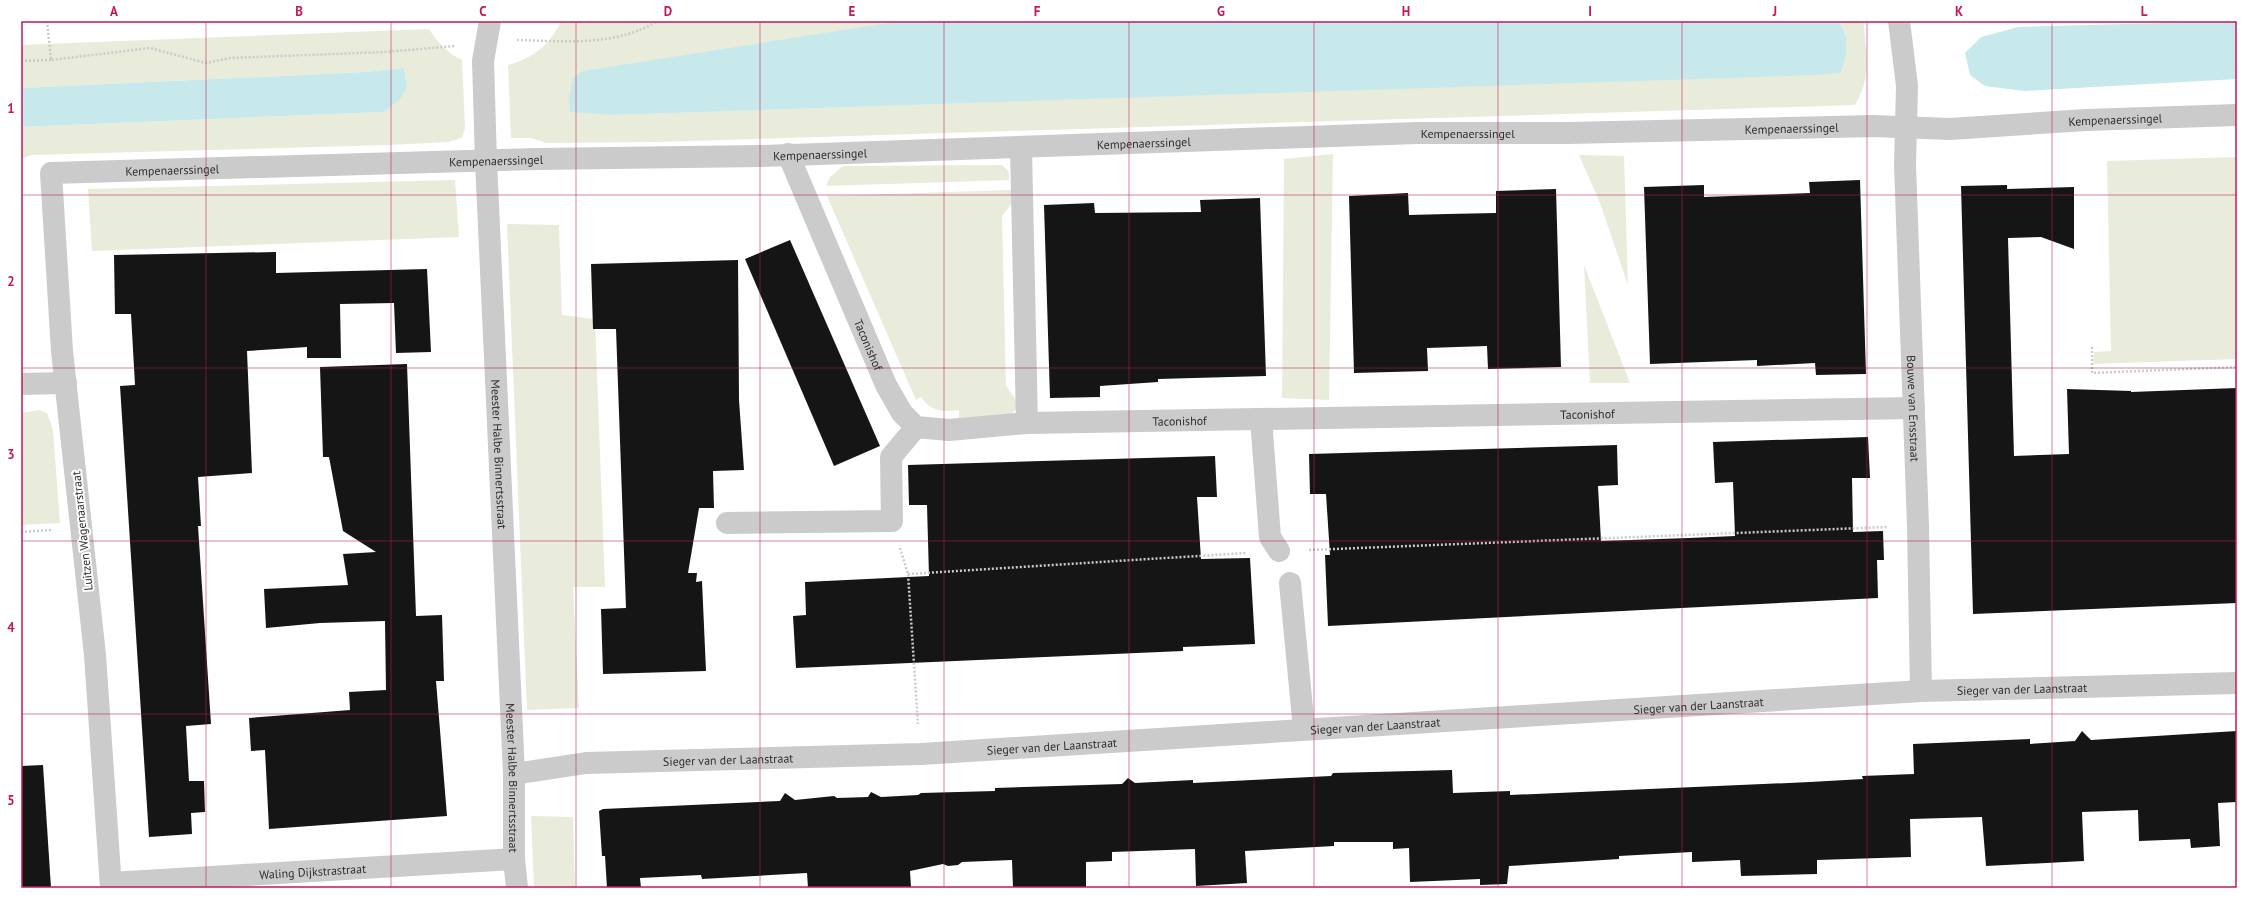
<svg xmlns="http://www.w3.org/2000/svg" width="2258" height="909" font-family="'PT Sans',sans-serif">
  <style>
    .green { fill: #e9ebdb }
    .water { fill: #c7e9eb }
    .building { fill: #151515 }
    .lines { fill: none; stroke-linecap: round; stroke-linejoin: round }
    .path { stroke: #cbcbcb; stroke-width: 2.5; stroke-dasharray: 2 2; stroke-linecap: butt }
    .minor { stroke: #cbcbcb; stroke-width: 22 }
    .grid { fill: none; stroke: #c2185b; stroke-width: 1; stroke-opacity: 0.55 }
    .labels { text-anchor: middle; dominant-baseline: central; stroke-width: 4; stroke-linejoin: round; paint-order: stroke }
    .street-label { font-size: 12px; fill: #2e2e2e; stroke: #fff }
    .neatline { fill: none; stroke: #c2185b; stroke-width: 1.5 }
    .grid-label { font-size: 13px; text-anchor: middle; font-weight: bold; fill: #c2185b }
  </style>
  <rect width="100%" height="100%" fill="#fff"/>
  <!-- green -->
  <g class="green">
    <path d="M 561,21 L 908,21 L 584,71 L 613,115 L 1841,73 C 1847,55 1851,37 1838,21 L 1864,21 C 1865,55 1873,74 1855,105 L 658,142 L 546,143 L 531,138 L 511,138 L 508,65 C 532,59 551,44 561,21 Z"/>
    <path d="M 429,29 C 438,43 447,53 462,60 L 465,128 L 462,138 L 449,142 L 388,145 L 31,155 L 21,159 L 21,127 L 384,112 L 407,87 L 404,68 L 364,72 L 21,88 L 21,45 Z"/>
    <path d="M 1333,154 L 1329,400 L 1282,398 L 1284,159 Z"/>
    <path d="M 1579,155 L 1624,156 L 1628,285 L 1600,203 Z"/>
    <path d="M 2237,157 L 2237,359 L 2093,364 L 2094,352 L 2111,351 L 2107,161 Z"/>
    <path d="M 1002,165 L 1009,172 L 1009,180 L 826,186 L 830,177 L 843,166 Z"/>
    <path d="M 455,180 L 459,237 L 92,251 L 88,189 Z"/>
    <path d="M 1011,190 L 1012,203 L 1002,216 L 1006,386 L 1017,401 L 1016,409 L 1011,414 L 959,419 L 959,410 C 943,412 931,412 921,397 L 916,400 L 827,196 Z"/>
    <path d="M 507,224 L 559,225 L 562,315 L 595,319 L 605,587 L 573,587 L 579,708 L 527,710 Z"/>
    <path d="M 1584,265 L 1630,383 L 1590,383 Z"/>
    <path d="M 39,410 L 47,413 L 53,430 L 60,523 L 21,525 L 21,413 Z"/>
    <path d="M 531,816 L 573,817 L 575,888 L 534,888 Z"/>
  </g>
  <!-- water -->
  <g class="water">
    <path d="M 901,21 L 1838,21 C 1851,37 1847,54 1841,73 L 1816,75 L 613,115 L 570,112 L 569,98 L 573,78 L 583,71 Z"/>
    <path d="M 2237,21 L 2237,79 L 2024,91 L 1985,86 L 1970,75 L 1965,53 L 1981,37 L 2018,27 Z"/>
    <path d="M 404,68 L 407,87 L 401,98 L 384,112 L 21,127 L 21,88 L 364,72 Z"/>
  </g>
  <!-- building -->
  <g class="building">
    <path d="M 1860,180 L 1866,374 L 1816,375 L 1815,363 L 1757,366 L 1757,360 L 1650,364 L 1644,187 L 1704,185 L 1704,197 L 1810,193 L 1809,182 Z"/>
    <path d="M 2007,185 L 2007,189 L 2074,187 L 2074,249 L 2041,237 L 2008,238 L 2014,456 L 2069,454 L 2067,389 L 2131,391 L 2131,392 L 2237,388 L 2237,603 L 1973,614 L 1961,186 Z"/>
    <path d="M 1556,189 L 1561,367 L 1488,369 L 1487,346 L 1427,348 L 1428,371 L 1354,373 L 1349,196 L 1408,193 L 1409,215 L 1447,214 L 1496,213 L 1496,191 Z"/>
    <path d="M 1260,198 L 1266,376 L 1158,379 L 1158,382 L 1100,386 L 1100,397 L 1050,398 L 1044,205 L 1094,203 L 1095,213 L 1201,212 L 1200,200 Z"/>
    <path d="M 790,240 L 880,446 L 834,466 L 745,259 Z"/>
    <path d="M 276,252 L 276,273 L 427,269 L 431,352 L 396,353 L 394,303 L 340,304 L 341,358 L 307,358 L 307,347 L 247,351 L 252,473 L 198,477 L 201,526 L 198,526 L 211,724 L 186,726 L 189,781 L 204,781 L 205,812 L 191,813 L 192,834 L 149,837 L 120,386 L 135,385 L 131,314 L 115,314 L 114,255 Z"/>
    <path d="M 738,260 L 739,400 L 744,470 L 713,471 L 714,508 L 699,508 L 688,573 L 697,573 L 696,582 L 702,581 L 706,671 L 603,674 L 601,609 L 626,608 L 616,329 L 593,329 L 591,264 Z"/>
    <path d="M 407,364 L 416,616 L 442,615 L 444,681 L 436,681 L 447,816 L 269,829 L 265,750 L 251,751 L 249,718 L 350,710 L 349,692 L 386,690 L 385,621 L 320,623 L 266,628 L 264,589 L 348,585 L 343,554 L 376,552 L 343,531 L 329,457 L 323,457 L 320,367 Z"/>
    <path d="M 1868,437 L 1870,478 L 1852,478 L 1853,532 L 1883,531 L 1884,560 L 1877,560 L 1878,598 L 1328,626 L 1325,555 L 1330,555 L 1326,494 L 1310,494 L 1309,454 L 1617,445 L 1618,485 L 1598,486 L 1601,541 L 1689,538 L 1735,536 L 1733,482 L 1715,483 L 1713,442 Z"/>
    <path d="M 1215,456 L 1217,497 L 1197,497 L 1201,559 L 1250,558 L 1255,644 L 1183,647 L 1183,651 L 796,668 L 793,616 L 806,615 L 805,582 L 929,576 L 927,505 L 909,505 L 908,465 Z"/>
    <path d="M 2082,731 L 2091,740 L 2237,731 L 2237,802 L 2218,803 L 2220,846 L 2191,848 L 2190,839 L 2139,841 L 2138,810 L 2082,812 L 2084,861 L 1986,866 L 1982,817 L 1910,819 L 1911,857 L 1817,860 L 1817,874 L 1741,876 L 1740,860 L 1692,862 L 1692,852 L 1619,856 L 1619,859 L 1509,866 L 1507,884 L 1480,885 L 1480,879 L 1410,882 L 1409,848 L 1393,849 L 1393,842 L 1334,842 L 1334,846 L 1245,851 L 1247,883 L 1196,886 L 1195,849 L 1112,852 L 1112,861 L 1086,862 L 1086,888 L 1013,888 L 1012,860 L 962,862 L 958,865 L 948,866 L 943,864 L 910,871 L 911,887 L 808,888 L 807,873 L 702,879 L 701,875 L 640,878 L 641,888 L 607,888 L 605,856 L 602,856 L 599,811 L 603,809 L 780,801 L 785,793 L 795,800 L 834,796 L 837,798 L 868,797 L 871,792 L 881,797 L 918,795 L 921,793 L 995,791 L 995,788 L 1122,784 L 1128,778 L 1135,783 L 1193,780 L 1193,783 L 1331,776 L 1333,773 L 1452,770 L 1453,793 L 1510,791 L 1510,795 L 1810,782 L 1863,779 L 1862,776 L 1914,774 L 1913,744 L 2030,739 L 2030,744 L 2075,741 Z"/>
    <path d="M 43,765 L 51,888 L 21,888 L 21,766 Z"/>
  </g>
  <g class="lines">
    <!-- path -->
    <g class="path">
      <path d="M 47,21 L 51,60 L 150,48 L 206,63 L 230,58 L 385,52 L 455,46"/>
      <path d="M 517,40 C 564,41 616,47 657,21"/>
      <path d="M 21,61 L 51,60"/>
      <path d="M 2092,347 L 2092,373 L 2237,367"/>
      <path d="M 21,532 L 51,530"/>
      <path d="M 900,548 L 908,574 L 918,724"/>
      <path d="M 1309,550 L 1887,527"/>
      <path d="M 908,574 L 1246,553"/>
    </g>
    <!-- minor -->
    <g class="minor">
      <path id="s1" d="M 490,21 L 483,61 L 486,161 L 514,774 L 514,859 L 517,888"/>
      <path id="s2" d="M 1899,21 L 1907,86 L 1905,165 L 1918,526 L 1921,691"/>
      <path d="M 1021,148 L 1027,423"/>
      <path id="s3" d="M 788,154 L 886,385 L 902,413 L 916,427 L 949,430 L 1027,423 L 1914,408"/>
      <path d="M 21,384 L 66,383"/>
      <path d="M 1261,419 L 1270,537 L 1279,551"/>
      <path d="M 727,523 L 892,521 L 891,457 L 916,427"/>
      <path d="M 1290,583 L 1304,729"/>
      <path id="s4" d="M 514,774 L 586,763 L 921,754 L 1921,691 L 2237,683"/>
      <path id="s5" d="M 111,883 L 514,859"/>
      <path id="s6" d="M 111,888 L 95,655 L 62,351 L 51,173 L 537,159 L 761,156 L 1417,133 L 1568,133 L 1873,126 L 1950,129 L 2086,120 L 2237,115"/>
    </g>
  </g>
  <!-- grid -->
  <path class="grid" d="M 206,21 L 206,888M 391,21 L 391,888M 576,21 L 576,888M 760,21 L 760,888M 944,21 L 944,888M 1129,21 L 1129,888M 1314,21 L 1314,888M 1498,21 L 1498,888M 1682,21 L 1682,888M 1867,21 L 1867,888M 2052,21 L 2052,888M 21,195 L 2237,195M 21,368 L 2237,368M 21,541 L 2237,541M 21,714 L 2237,714"/>
  <g class="labels">
    <!-- street labels -->
    <g class="street-label">
      <text stroke="none"><textPath href="#s6" startOffset="2783">Kempenaerssingel</textPath></text>
      <text stroke="none"><textPath href="#s6" startOffset="2459">Kempenaerssingel</textPath></text>
      <text stroke="none"><textPath href="#s6" startOffset="2135">Kempenaerssingel</textPath></text>
      <text stroke="none"><textPath href="#s6" startOffset="1811">Kempenaerssingel</textPath></text>
      <text stroke="none"><textPath href="#s6" startOffset="1487">Kempenaerssingel</textPath></text>
      <text stroke="none"><textPath href="#s6" startOffset="1163">Kempenaerssingel</textPath></text>
      <text stroke="none"><textPath href="#s6" startOffset="839">Kempenaerssingel</textPath></text>
      <text stroke="none"><textPath href="#s3" startOffset="207">Taconishof</textPath></text>
      <text stroke="none"><textPath href="#s2" startOffset="388">Bouwe van Ensstraat</textPath></text>
      <text stroke="none"><textPath href="#s3" startOffset="975">Taconishof</textPath></text>
      <text stroke="none"><textPath href="#s3" startOffset="567">Taconishof</textPath></text>
      <text stroke="none"><textPath href="#s1" startOffset="434">Meester Halbe Binnertsstraat</textPath></text>
      <text transform="translate(82 531) rotate(-96)">Luitzen Wagenaarstraat</text>
      <text stroke="none"><textPath href="#s4" startOffset="1511">Sieger van der Laanstraat</textPath></text>
      <text stroke="none"><textPath href="#s4" startOffset="1187">Sieger van der Laanstraat</textPath></text>
      <text stroke="none"><textPath href="#s4" startOffset="863">Sieger van der Laanstraat</textPath></text>
      <text stroke="none"><textPath href="#s4" startOffset="539">Sieger van der Laanstraat</textPath></text>
      <text stroke="none"><textPath href="#s4" startOffset="215">Sieger van der Laanstraat</textPath></text>
      <text stroke="none"><textPath href="#s1" startOffset="758">Meester Halbe Binnertsstraat</textPath></text>
      <text stroke="none"><textPath href="#s5" startOffset="202">Waling Dijkstrastraat</textPath></text>
    </g>
  </g>
  <!-- border -->
  <rect width="2258" height="909" fill="none" stroke="#ffffff" stroke-width="44"/>
  <rect x="22" y="22" width="2214" height="865" class="neatline"/>
  <g class="grid-label">
    <text x="114" y="16">A</text>
    <text x="299" y="16">B</text>
    <text x="483" y="16">C</text>
    <text x="668" y="16">D</text>
    <text x="852" y="16">E</text>
    <text x="1037" y="16">F</text>
    <text x="1221" y="16">G</text>
    <text x="1406" y="16">H</text>
    <text x="1590" y="16">I</text>
    <text x="1775" y="16">J</text>
    <text x="1959" y="16">K</text>
    <text x="2144" y="16">L</text>
    <text x="11" y="113">1</text>
    <text x="11" y="286">2</text>
    <text x="11" y="459">3</text>
    <text x="11" y="632">4</text>
    <text x="11" y="805">5</text>
  </g>
</svg>
